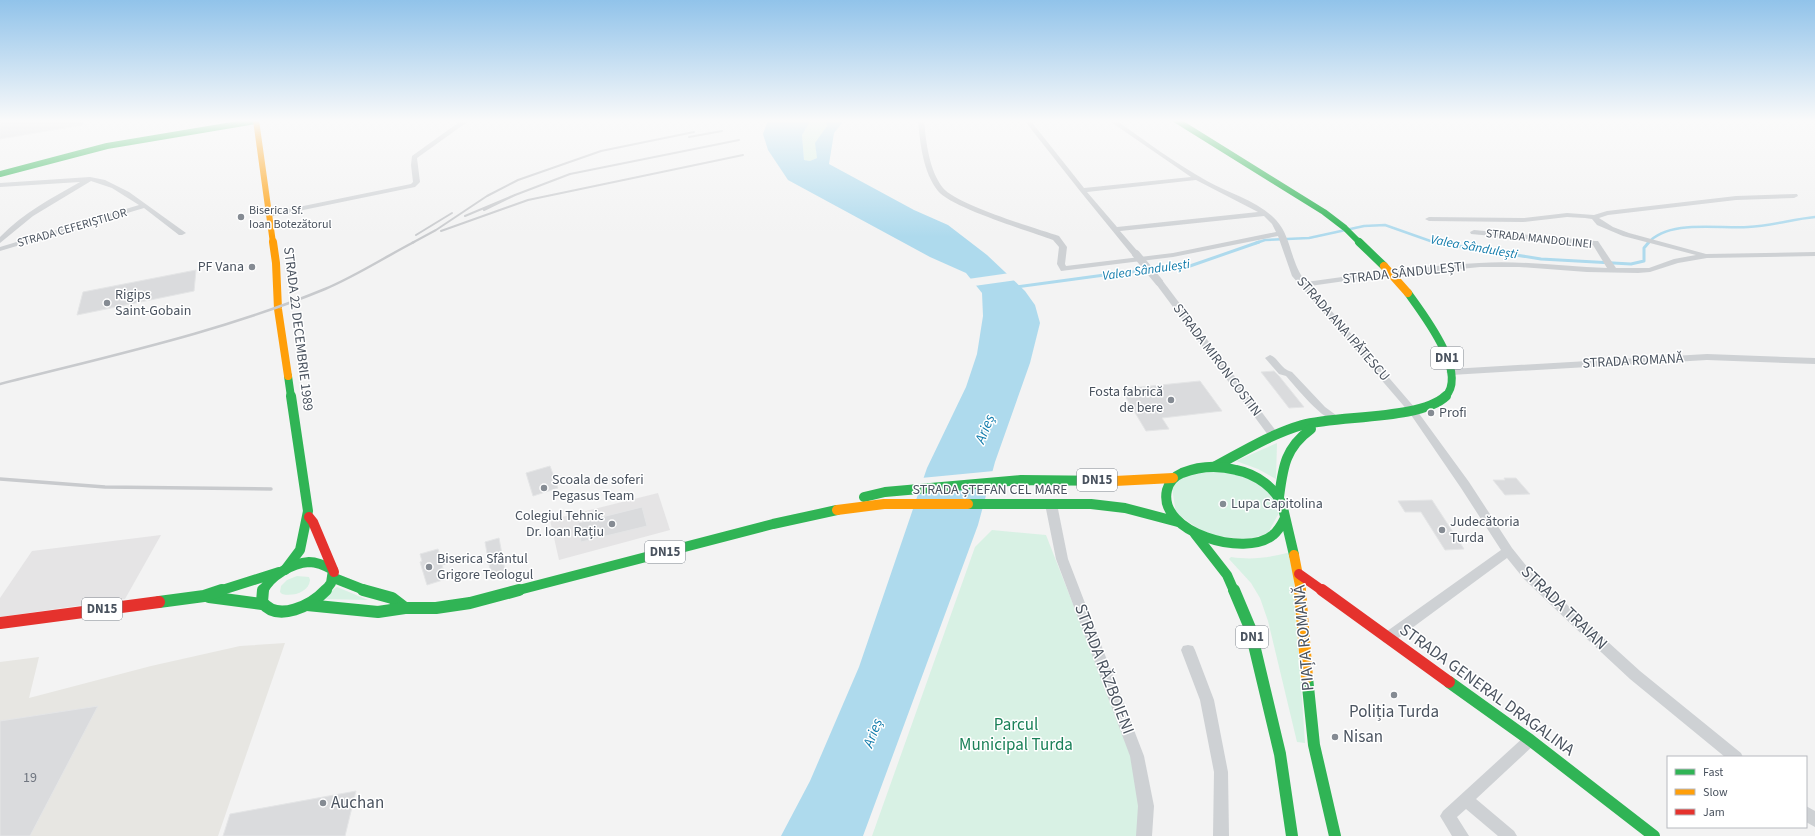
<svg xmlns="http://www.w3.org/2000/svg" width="1815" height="836" font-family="'Source Sans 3',sans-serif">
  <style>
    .commercial { fill: #e7e6e2 }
    .education { fill: #e5e4e5 }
    .green { fill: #d8f1e4 }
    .water { fill: #aedaed }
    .pier { fill: #f3f3f3 }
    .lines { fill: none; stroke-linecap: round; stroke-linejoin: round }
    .stream-far1 { stroke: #aedaed; stroke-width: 2.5 }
    .stream { stroke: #aedaed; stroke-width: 3 }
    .building { fill: #dadbdd; stroke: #e4e5e6 }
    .street { fill: #ced1d4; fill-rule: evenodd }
    .fast-far3 { stroke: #30b455; stroke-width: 6 }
    .fast-far2 { stroke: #30b455; stroke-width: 8 }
    .fast-far1 { stroke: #30b455; stroke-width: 10 }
    .fast { stroke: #30b455; stroke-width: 12 }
    .slow-far3 { stroke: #ff9f0a; stroke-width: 6 }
    .slow-far2 { stroke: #ff9f0a; stroke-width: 8 }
    .slow-far1 { stroke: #ff9f0a; stroke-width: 10 }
    .slow { stroke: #ff9f0a; stroke-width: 12 }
    .jam-far1 { stroke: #e5322d; stroke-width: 10 }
    .jam { stroke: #e5322d; stroke-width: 12 }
    .rail-far2 { stroke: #c8cacd; stroke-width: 2 }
    .rail-far1 { stroke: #c8cacd; stroke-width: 2.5 }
    .rail { stroke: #c8cacd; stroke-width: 3.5 }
    .street-bridge { stroke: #ced1d4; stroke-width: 8 }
    .slow-bridge { stroke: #ff9f0a; stroke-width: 8 }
    .poi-dot { fill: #858b93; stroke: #fff; stroke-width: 1.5 }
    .labels { text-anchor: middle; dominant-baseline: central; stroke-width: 3; stroke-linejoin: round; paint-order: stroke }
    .far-poi-label { font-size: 12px; fill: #4a535f; stroke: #fff; text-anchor: start }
    .far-street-label { font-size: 12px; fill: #4a535f; stroke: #fff }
    .far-water-label { font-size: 13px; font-style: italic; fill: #107bab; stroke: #fff }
    .shield { fill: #fff; stroke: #80878f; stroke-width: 1 }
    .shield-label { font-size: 13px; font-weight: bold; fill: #4a535f }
    .poi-label { font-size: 14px; fill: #4a535f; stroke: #fff; text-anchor: start }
    .street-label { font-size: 14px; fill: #4a535f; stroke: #fff }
    .near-number-label { font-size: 14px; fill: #707680 }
    .water-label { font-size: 15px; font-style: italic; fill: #107bab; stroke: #fff }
    .near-street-label { font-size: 17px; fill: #4a535f; stroke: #fff }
    .near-poi-label { font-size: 17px; fill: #4a535f; stroke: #fff; text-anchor: start }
    .near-park-label { font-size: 17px; fill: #1a8058; stroke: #fff }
  </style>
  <rect width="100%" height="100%" fill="#f3f3f3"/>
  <!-- commercial -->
  <path class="commercial" d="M 285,643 L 218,836 L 0,836 L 0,662 L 39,657 L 29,698 L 151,666 L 240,646 Z"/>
  <!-- education -->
  <g class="education">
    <path d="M 658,493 L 670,530 L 559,560 L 550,520 Z"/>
    <path d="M 161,535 L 125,599 L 0,617 L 0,598 L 32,551 Z"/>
  </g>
  <!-- green -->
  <g class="green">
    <path d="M 811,120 L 825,120 L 827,126 L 816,143 L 817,158 L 810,161 L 804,160 L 802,135 Z"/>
    <path d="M 1277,443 L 1276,479 L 1258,469 L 1236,461 Z"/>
    <path d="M 1230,471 L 1264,486 L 1280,511 L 1268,533 L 1247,540 L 1206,534 L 1176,513 L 1172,488 C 1185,468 1208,471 1230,471 Z"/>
    <path d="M 992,530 L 1046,535 L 1132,755 L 1140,801 L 1137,836 L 872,836 L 975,547 Z"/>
    <path d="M 1287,553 L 1292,555 L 1305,743 L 1297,742 L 1268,621 L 1260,598 L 1251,583 L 1229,559 L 1231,557 C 1251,560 1267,558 1287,553 Z"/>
    <path d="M 297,576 L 309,577 L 310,580 C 309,592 293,597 282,594 L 280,592 L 281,586 L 287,580 Z"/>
    <path d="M 337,587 L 368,600 L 321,599 Z"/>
  </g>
  <!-- water -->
  <path class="water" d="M 768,120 L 811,120 L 802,135 L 804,160 L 810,161 L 817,158 L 815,143 L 827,126 L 825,120 L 842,120 L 842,123 L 834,133 L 829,164 L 914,210 L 948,225 L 987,255 L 1025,291 L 1035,305 L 1040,323 L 1030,363 L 995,462 L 978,525 L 863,836 L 781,836 L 810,781 L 859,667 L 927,468 L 966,387 L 977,354 L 983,316 L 982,293 L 966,273 L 930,257 L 788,180 L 768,150 L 763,134 Z"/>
  <!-- pier -->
  <g class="pier">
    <path d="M 1010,273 L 1017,280 L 974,286 L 968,279 Z"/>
    <path d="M 994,471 L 990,485 L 917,492 L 921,478 Z"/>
  </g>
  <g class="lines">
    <!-- stream-far1 -->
    <g class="stream-far1">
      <path d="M 1256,243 L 1265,240 L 1309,238 L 1364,226 L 1385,225 L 1436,243"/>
      <path d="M 1648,243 C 1669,219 1719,229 1748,227 C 1771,226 1793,219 1815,217"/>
    </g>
    <!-- stream -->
    <g class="stream">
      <path d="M 1433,242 L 1541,259 L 1631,264 L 1644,261 L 1644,248 L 1649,242"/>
      <path d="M 1016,287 L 1112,274 L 1190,266 L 1259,242"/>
    </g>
  </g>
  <!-- building -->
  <g class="building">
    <path d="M 0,120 L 83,120 L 83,125 L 0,139 Z"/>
    <path d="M 196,270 L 194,291 L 77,315 L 83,292 Z"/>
    <path d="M 1274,371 L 1279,376 L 1304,407 L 1289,408 L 1261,372 Z"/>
    <path d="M 1200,381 L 1222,411 L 1162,418 L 1169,429 L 1146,431 L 1121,389 Z"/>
    <path d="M 550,466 L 558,488 L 533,496 L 526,473 Z"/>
    <path d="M 1504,478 L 1516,478 L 1530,494 L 1505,495 L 1493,480 L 1505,480 Z"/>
    <path d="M 1432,500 L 1464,549 L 1445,550 L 1421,512 L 1405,512 L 1398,501 Z"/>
    <path d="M 642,507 L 647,526 L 581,542 L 578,523 Z"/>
    <path d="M 499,538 L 505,571 L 491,575 L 485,542 Z"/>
    <path d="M 438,549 L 440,556 L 447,554 L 449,563 L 442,565 L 446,579 L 427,585 L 420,562 L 422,561 L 420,554 Z"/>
    <path d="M 98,706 L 30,836 L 0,836 L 0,721 Z"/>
    <path d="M 356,791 L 345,836 L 223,836 L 230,814 Z"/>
  </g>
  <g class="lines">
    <!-- street -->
    <g class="street">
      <path d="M 462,120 L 470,120 L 417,158 L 420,182 L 415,187 L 269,217 L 265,215 L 269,213 L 411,184 L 413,182 L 411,165 L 412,156 Z"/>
      <path d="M 918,120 L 924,120 C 926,142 929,170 943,188 C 957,205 1035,228 1059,236 L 1067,247 L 1065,264 L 1066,266 L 1173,253 L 1276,232 L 1272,224 L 1264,216 L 1120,231 L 1140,254 L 1136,256 L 1133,256 L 1080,191 L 1024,120 L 1030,120 L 1084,188 L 1191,177 L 1108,120 L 1116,120 C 1145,141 1175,163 1207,181 C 1230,194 1257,200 1276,220 C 1292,237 1290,263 1306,282 C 1364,274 1422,266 1479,263 C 1522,260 1565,267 1607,268 L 1593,245 L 1471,234 L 1470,232 L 1474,230 L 1595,241 L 1598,241 L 1616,268 L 1649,268 L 1674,259 L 1696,255 L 1623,236 L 1597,225 L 1592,219 L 1585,218 L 1567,217 L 1523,222 L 1429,221 L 1425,219 L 1429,217 L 1523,218 L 1567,213 L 1594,215 L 1607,211 L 1736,196 L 1797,194 L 1798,196 L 1794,198 L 1736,200 L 1608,215 L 1599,218 L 1613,227 L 1629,233 L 1706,254 L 1815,252 L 1815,256 L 1707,258 L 1678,263 L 1650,272 L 1638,273 L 1587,272 L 1519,267 L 1480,267 L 1352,280 L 1310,286 L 1415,408 L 1469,482 L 1512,548 L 1532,573 L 1640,671 L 1741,753 L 1743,757 L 1725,757 L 1630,679 L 1573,626 L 1524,579 L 1507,558 L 1393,642 L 1388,643 L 1383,642 L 1382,638 L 1383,634 L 1501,550 L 1461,488 L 1409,412 L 1292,276 L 1278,236 L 1173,257 L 1061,271 L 1057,264 L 1059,247 L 1053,240 C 1029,231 952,208 938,191 C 923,172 920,143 918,120 ZM 1196,180 L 1258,212 L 1117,227 L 1087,192 Z"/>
      <path d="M 90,177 L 105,180 L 129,192 L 186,233 L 182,235 L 179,235 L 144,208 L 0,251 L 0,247 L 139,205 L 112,188 L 91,181 L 33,216 L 0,243 L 0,237 C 23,213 52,198 80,182 L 0,187 L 0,183 Z"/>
      <path d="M 1156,280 L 1162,280 L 1279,435 L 1280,437 L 1279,439 L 1271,439 L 1156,284 Z"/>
      <path d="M 1707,354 L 1815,358 L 1815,364 L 1707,360 L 1451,375 L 1446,372 L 1451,369 Z"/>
      <path d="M 1270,355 C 1279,358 1280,369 1292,372 L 1325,407 L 1340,418 L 1341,420 L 1340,422 C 1326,425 1295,386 1286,376 L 1279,374 L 1265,358 Z"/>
      <path d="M 1051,500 L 1055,501 L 1057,504 L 1068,559 L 1144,756 L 1154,806 L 1152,836 L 1136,836 L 1138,806 L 1130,756 L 1056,559 L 1045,504 L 1047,501 Z"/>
      <path d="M 1188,645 L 1193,646 L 1195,650 L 1214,700 L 1228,772 L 1229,836 L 1213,836 L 1214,772 L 1200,700 L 1181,650 L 1183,646 Z"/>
      <path d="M 1530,734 L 1535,736 L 1537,740 L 1535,744 L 1476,799 L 1514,831 L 1517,836 L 1498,836 L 1466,809 L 1457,817 L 1469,836 L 1452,836 L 1440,816 L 1443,811 L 1525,736 Z"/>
      <path d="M 1806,806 L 1815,811 L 1815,827 L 1806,822 Z"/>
    </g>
    <!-- fast-far3 -->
    <g class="fast-far3">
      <path d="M 1176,120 L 1324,212 L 1345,228 L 1360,243"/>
      <path d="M 0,174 L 107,146 L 256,121"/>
    </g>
    <!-- fast-far2 -->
    <g class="fast-far2">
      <path d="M 1359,242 L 1384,266"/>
      <path d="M 1408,293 C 1423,314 1469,373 1445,397"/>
      <path d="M 288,376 L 291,397"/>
    </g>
    <!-- fast-far1 -->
    <g class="fast-far1">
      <path d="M 1214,467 C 1242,452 1271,434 1302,425 C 1339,415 1421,420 1446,396"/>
      <path d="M 864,497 L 885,492 L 1021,480 L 1115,481"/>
      <path d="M 1279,497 C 1283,467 1285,448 1311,429"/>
      <path d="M 968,504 L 1091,504 L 1125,508 L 1178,522"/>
      <path d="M 1285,518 C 1282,524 1278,531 1273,535 C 1246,558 1157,533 1167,490 C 1169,482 1175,476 1182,473 C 1200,466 1218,465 1236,470 C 1256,474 1277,488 1283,508 L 1294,555"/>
      <path d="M 1195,534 L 1227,575 L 1234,591"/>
      <path d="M 285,570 L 300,550 L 308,511 L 291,396"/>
      <path d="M 334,578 L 367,591"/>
      <path d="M 219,591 L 279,572"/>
      <path d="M 263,591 C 270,576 292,563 309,562 C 318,562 326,566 333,570 L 331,583 L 325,591"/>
      <path d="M 515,591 L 773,524 L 837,510"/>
    </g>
    <!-- fast -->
    <g class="fast">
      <path d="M 263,590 L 262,602 C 278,623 312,605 326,590"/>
      <path d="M 363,590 L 392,598 L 405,608"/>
      <path d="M 1234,590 L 1250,628 L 1280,754 L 1292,836"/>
      <path d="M 209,597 L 262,604"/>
      <path d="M 159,602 L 204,596 L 222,590"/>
      <path d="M 307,605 L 378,612 L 405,608 L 436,608 L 470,603 L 519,590"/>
      <path d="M 1307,677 L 1314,745 L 1335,836"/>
      <path d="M 1449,682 L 1530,740 L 1654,836"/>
    </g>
    <!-- slow-far3 -->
    <path class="slow-far3" d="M 256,120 L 273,243"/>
    <!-- slow-far2 -->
    <path class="slow-far2" d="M 273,242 L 276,263 L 278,309 L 288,376"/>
    <!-- slow-far1 -->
    <g class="slow-far1">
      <path d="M 1115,481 L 1173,478"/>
      <path d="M 837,510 L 884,504 L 968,504"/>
      <path d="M 1294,555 L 1301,591"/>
    </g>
    <!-- slow -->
    <path class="slow" d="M 1300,590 L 1307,677"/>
    <!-- jam-far1 -->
    <g class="jam-far1">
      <path d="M 309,517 L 313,522 L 334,572"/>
      <path d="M 1299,574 L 1323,591"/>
    </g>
    <!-- jam -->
    <g class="jam">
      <path d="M 1322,590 L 1449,682"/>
      <path d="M 0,623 L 159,602"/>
    </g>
    <!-- rail-far2 -->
    <g class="rail-far2">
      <path d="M 689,137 L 722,131"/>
      <path d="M 515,195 L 570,174 L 739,140"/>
      <path d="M 465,216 L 515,195 L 484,210"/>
      <path d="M 441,231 L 528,200 L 743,155"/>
      <path d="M 416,235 L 452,213"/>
      <path d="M 412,243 L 436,230 L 487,196 L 518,180 L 601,151 L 694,132"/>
    </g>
    <!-- rail-far1 -->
    <path class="rail-far1" d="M 0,384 C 109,356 221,332 325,289 C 356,276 385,257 414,242"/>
    <!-- rail -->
    <path class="rail" d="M 0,479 L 105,487 L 271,489"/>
    <!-- street-bridge -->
    <path class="street-bridge" d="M 1136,254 L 1159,282"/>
    <!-- slow-bridge -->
    <path class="slow-bridge" d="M 1384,266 L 1408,293"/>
  </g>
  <!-- sky -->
  <linearGradient id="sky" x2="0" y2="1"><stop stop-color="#91c3ea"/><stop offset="0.51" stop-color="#fafafa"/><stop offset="1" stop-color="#fafafa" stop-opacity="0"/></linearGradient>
  <rect width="1815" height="237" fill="url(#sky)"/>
  <!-- markers -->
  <g class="poi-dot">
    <circle cx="241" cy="217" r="4"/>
    <circle cx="252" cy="267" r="4"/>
    <circle cx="107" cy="303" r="4"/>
    <circle cx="1171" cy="400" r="4"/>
    <circle cx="1431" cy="413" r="4"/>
    <circle cx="544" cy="488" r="4"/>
    <circle cx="1223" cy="504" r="4"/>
    <circle cx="612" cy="524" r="4"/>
    <circle cx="1442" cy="530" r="4"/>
    <circle cx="429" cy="567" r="4"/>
    <circle cx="1394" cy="695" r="4"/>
    <circle cx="1335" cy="737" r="4"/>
    <circle cx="323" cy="803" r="4"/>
  </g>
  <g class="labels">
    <!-- far-poi labels -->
    <g class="far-poi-label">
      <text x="249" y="210">Biserica Sf.<tspan x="249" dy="14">Ioan Botezătorul</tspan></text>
    </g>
    <!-- far-street labels -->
    <g class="far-street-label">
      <text transform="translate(72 228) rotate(-16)">STRADA CEFERIȘTILOR</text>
      <text transform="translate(1539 239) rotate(6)">STRADA MANDOLINEI</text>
    </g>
    <!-- far-water labels -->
    <g class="far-water-label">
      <text transform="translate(1474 247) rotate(10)">Valea Sândulești</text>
      <text transform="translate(1146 270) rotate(-8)">Valea Sândulești</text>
    </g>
    <!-- shield labels -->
    <g class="shield">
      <rect x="1431" y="347" width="32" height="22" rx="3"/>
      <rect x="1077" y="469" width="40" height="22" rx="3"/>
      <rect x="645" y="541" width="40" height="22" rx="3"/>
      <rect x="82" y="598" width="40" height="22" rx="3"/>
      <rect x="1236" y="626" width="32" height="22" rx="3"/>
    </g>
    <g class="shield-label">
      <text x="1447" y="358">DN1</text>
      <text x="1097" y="480">DN15</text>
      <text x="665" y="552">DN15</text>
      <text x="102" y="609">DN15</text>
      <text x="1252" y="637">DN1</text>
    </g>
    <!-- poi labels -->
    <g class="poi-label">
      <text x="244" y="267" text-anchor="end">PF Vana</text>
      <text x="115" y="295">Rigips<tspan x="115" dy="16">Saint-Gobain</tspan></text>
      <text x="1163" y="392" text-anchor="end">Fosta fabrică<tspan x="1163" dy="16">de bere</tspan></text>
      <text x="1439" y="413">Profi</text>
      <text x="552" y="480">Scoala de soferi<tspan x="552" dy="16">Pegasus Team</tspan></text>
      <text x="1231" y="504">Lupa Capitolina</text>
      <text x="604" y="516" text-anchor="end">Colegiul Tehnic<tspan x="604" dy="16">Dr. Ioan Rațiu</tspan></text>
      <text x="1450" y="522">Judecătoria<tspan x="1450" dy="16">Turda</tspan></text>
      <text x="437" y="559">Biserica Sfântul<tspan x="437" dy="16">Grigore Teologul</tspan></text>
    </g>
    <!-- street labels -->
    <g class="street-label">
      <text transform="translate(1404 273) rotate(-6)">STRADA SÂNDULEȘTI</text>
      <text transform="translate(298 329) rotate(83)">STRADA 22 DECEMBRIE 1989</text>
      <text transform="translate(1343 329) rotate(49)">STRADA ANA IPĂTESCU</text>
      <text transform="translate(1217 360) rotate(53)">STRADA MIRON COSTIN</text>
      <text transform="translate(1633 361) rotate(-3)">STRADA ROMANĂ</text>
      <text x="990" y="490">STRADA ȘTEFAN CEL MARE</text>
    </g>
    <!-- near-number labels -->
    <g class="near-number-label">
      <text x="30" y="778">19</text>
    </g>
    <!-- water labels -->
    <g class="water-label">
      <text transform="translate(985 429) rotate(-68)">Arieș</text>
      <text transform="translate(873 733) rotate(-69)">Arieș</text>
    </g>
    <!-- near-street labels -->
    <g class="near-street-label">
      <text transform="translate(1564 608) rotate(44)">STRADA TRAIAN</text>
      <text transform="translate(1304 638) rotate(-95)">PIAȚA ROMANĂ</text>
      <text transform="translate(1104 669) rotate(69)">STRADA RĂZBOIENI</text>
      <text transform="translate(1487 690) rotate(36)">STRADA GENERAL DRAGALINA</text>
    </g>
    <!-- near-poi labels -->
    <g class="near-poi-label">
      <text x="1394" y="712" text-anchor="middle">Poliția Turda</text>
      <text x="1343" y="737">Nisan</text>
      <text x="331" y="803">Auchan</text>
    </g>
    <!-- near-park labels -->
    <g class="near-park-label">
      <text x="1016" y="725">Parcul<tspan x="1016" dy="20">Municipal Turda</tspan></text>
    </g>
  </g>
  <!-- legend -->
  <rect x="1667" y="756" width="140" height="72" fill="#ffffff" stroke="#b7babf"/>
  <rect x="1675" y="769" width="20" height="6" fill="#30b455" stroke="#b7babf"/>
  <text x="1703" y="776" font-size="12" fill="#4a535f">Fast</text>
  <rect x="1675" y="789" width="20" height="6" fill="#ff9f0a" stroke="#b7babf"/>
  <text x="1703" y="796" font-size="12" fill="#4a535f">Slow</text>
  <rect x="1675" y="809" width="20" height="6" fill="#e5322d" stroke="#b7babf"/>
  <text x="1703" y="816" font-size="12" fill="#4a535f">Jam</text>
</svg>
